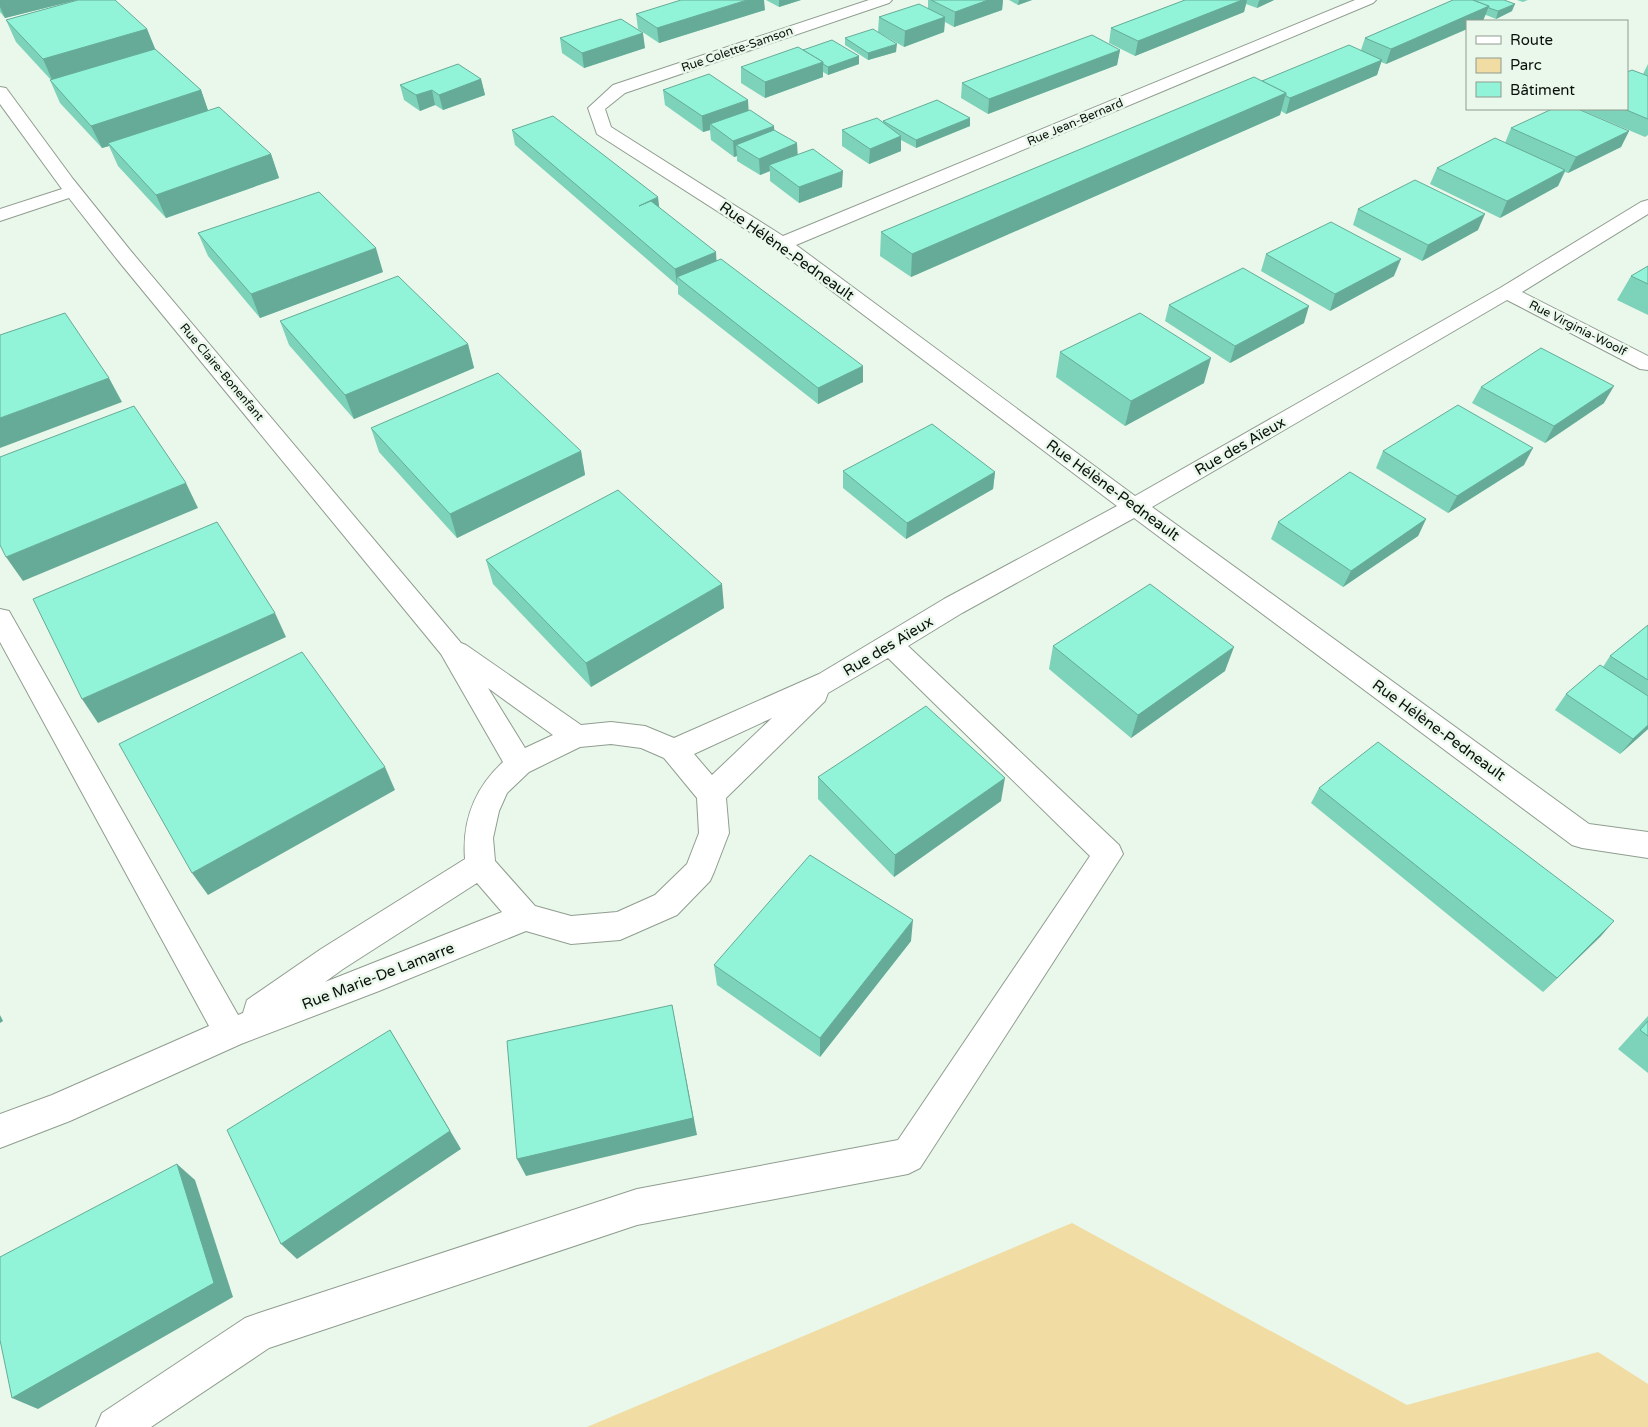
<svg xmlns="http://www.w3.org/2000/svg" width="1648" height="1427" font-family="'Varela Round',sans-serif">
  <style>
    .green { fill: #f1dca3 }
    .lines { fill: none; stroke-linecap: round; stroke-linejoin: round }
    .minor-casing { stroke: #909d90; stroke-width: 2 }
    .minor { fill: #fff; fill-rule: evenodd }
    .wall { fill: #7dd2ba }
    .shaded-wall { fill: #66ab97 }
    .building { fill: #91f4d8; stroke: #66ab97 }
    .labels { text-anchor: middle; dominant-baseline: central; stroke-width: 5; stroke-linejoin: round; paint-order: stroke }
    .far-street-label { font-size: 12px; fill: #0a0f0a; stroke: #e9f8ea }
    .street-label { font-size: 15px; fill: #0a0f0a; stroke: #e9f8ea }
  </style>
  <rect width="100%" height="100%" fill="#e9f8ea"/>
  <!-- green -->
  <path class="green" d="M 1072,1223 L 1407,1405 L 1598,1352 L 1648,1384 L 1648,1427 L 587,1427 Z"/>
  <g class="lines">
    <defs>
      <path id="minor" d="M 869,0 L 892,0 L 889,3 L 625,93 L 605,109 L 611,127 L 783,236 L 1355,0 L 1376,0 L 1373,3 L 796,245 L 1135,496 L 1500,288 L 1641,202 L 1648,200 L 1648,214 L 1522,292 L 1648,356 L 1648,370 L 1640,369 L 1507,300 L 1152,507 L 1589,824 L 1648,832 L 1648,858 L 1582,848 L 1572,845 L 1134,518 L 962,613 L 908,646 L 1119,845 L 1123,854 L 920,1168 L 908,1174 L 637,1225 L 269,1348 L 151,1427 L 96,1427 L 102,1413 L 245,1318 L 259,1313 L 637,1189 L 898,1140 L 1090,856 L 888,658 L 828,693 L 825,701 L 726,798 L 729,833 L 714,872 L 710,881 L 677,915 L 620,940 L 571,944 L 526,931 L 379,991 L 241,1044 L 70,1121 L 0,1148 L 0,1114 L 52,1095 L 209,1026 L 0,642 L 0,609 L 9,611 L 238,1015 L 243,1013 L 247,1000 L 321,949 L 465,859 C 462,820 475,788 503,762 L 441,654 L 116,258 L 69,198 L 0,221 L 0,209 L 62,189 L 0,104 L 0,87 L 6,88 L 73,179 L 130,250 L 461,643 L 466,645 L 581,725 L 611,722 L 645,726 L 674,738 L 819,674 L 944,599 L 1117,506 L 775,248 L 597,134 L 588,108 L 613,85 ZM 488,688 L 553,735 L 525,748 ZM 772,718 L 712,775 L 694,754 ZM 611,744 L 641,748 L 664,758 L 697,798 L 699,833 L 687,864 L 655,895 L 617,912 L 571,916 L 535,906 L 495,861 L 493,838 L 499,811 L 507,793 L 529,772 L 580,747 ZM 477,883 L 502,912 L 325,982 L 343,969 Z"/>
    </defs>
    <!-- minor casing -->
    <use href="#minor" class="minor-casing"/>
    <!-- minor -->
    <use href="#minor" class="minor"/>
  </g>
  <!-- wall -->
  <g class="wall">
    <path d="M 0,0 L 77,0 L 5,18 L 0,12 Z"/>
    <path d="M 766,0 L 801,0 L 779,7 Z"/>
    <path d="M 928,0 L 1003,0 L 1002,10 L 954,27 L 945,22 L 944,32 L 904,47 L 878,32 L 879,17 L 928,8 Z"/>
    <path d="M 1009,0 L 1032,0 L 1018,5 Z"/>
    <path d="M 1185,0 L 1274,0 L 1257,8 L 1246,4 L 1244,12 L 1135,56 L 1109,43 L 1111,28 Z"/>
    <path d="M 1453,0 L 1512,11 L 1496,19 L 1486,15 L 1467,21 L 1467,29 L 1386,64 L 1381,62 L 1377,75 L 1286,114 L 1281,111 L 1280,115 L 911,277 L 880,256 L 881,232 L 1262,81 L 1361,50 L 1365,38 Z"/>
    <path d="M 1517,0 L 1528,0 L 1523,2 Z"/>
    <path d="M 765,10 L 659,43 L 638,29 L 636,14 Z"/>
    <path d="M 6,20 L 147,29 L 155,49 L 201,90 L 208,111 L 271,154 L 279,178 L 166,218 L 118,166 L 109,146 L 102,148 L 60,103 L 50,80 L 51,80 L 16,42 Z"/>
    <path d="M 560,38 L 645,48 L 584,68 L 562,53 Z"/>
    <path d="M 845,38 L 896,52 L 868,60 L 845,45 Z"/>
    <path d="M 803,50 L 859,56 L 859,64 L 828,75 L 823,72 L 823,77 L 765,98 L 741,83 L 741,67 Z"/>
    <path d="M 1120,50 L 1117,65 L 988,114 L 961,98 L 962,83 Z"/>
    <path d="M 1648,64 L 1648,76 L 1643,74 Z"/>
    <path d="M 1648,76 L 1648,135 L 1645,137 L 1579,109 L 1627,109 Z"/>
    <path d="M 481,79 L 485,95 L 443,110 L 435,105 L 420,111 L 404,100 L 400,85 Z"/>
    <path d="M 663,90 L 748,100 L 748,111 L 774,130 L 798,155 L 842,187 L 799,203 L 770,181 L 770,171 L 760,175 L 737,161 L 737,156 L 734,157 L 711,140 L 710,130 L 703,132 L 665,105 Z"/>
    <path d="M 883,121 L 970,126 L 916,148 L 901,140 L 901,151 L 869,164 L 842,146 L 842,130 L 883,122 Z"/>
    <path d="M 1511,128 L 1629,131 L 1621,147 L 1568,173 L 1565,172 L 1558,186 L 1500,218 L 1430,184 L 1437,168 L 1505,143 Z"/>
    <path d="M 512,130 L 660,208 L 716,260 L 863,382 L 818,404 L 678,294 L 678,286 L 515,145 Z"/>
    <path d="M 1358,209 L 1478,230 L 1422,261 L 1353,225 Z"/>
    <path d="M 198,233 L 383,272 L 260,318 L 208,256 Z"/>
    <path d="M 1266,254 L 1394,276 L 1330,311 L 1261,271 Z"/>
    <path d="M 1648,266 L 1648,315 L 1617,300 L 1631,276 Z"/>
    <path d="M 1169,305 L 1304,323 L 1230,363 L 1165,321 Z"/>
    <path d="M 280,321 L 468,344 L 474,368 L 354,419 L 289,345 Z"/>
    <path d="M 1060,352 L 1204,383 L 1125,426 L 1056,377 Z"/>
    <path d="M 1481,387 L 1604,403 L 1545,443 L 1472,403 Z"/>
    <path d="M 371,428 L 581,451 L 585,475 L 457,538 L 379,452 Z"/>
    <path d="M 1383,451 L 1524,465 L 1448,513 L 1376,468 Z"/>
    <path d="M 843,471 L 995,472 L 993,489 L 906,539 L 843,488 Z"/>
    <path d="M 1426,519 L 1418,536 L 1343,587 L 1271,539 L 1278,522 Z"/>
    <path d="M 486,560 L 724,608 L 591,687 L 493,584 Z"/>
    <path d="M 1648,625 L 1648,729 L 1620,754 L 1555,710 L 1566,694 L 1603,667 L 1610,656 Z"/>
    <path d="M 1053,646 L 1225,671 L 1131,738 L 1049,669 Z"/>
    <path d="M 818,777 L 1001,801 L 894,877 L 818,799 Z"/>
    <path d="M 1319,788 L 1601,936 L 1543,992 L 1311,803 Z"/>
    <path d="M 911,941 L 820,1057 L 717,985 L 714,965 Z"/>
    <path d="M 1648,1016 L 1648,1073 L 1618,1049 Z"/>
  </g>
  <!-- shaded-wall -->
  <g class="shaded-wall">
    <path d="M 0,0 L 77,0 L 5,18 L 0,7 Z"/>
    <path d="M 747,0 L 764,0 L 765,10 L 659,43 L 657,28 Z"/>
    <path d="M 779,0 L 801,0 L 779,7 Z"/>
    <path d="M 988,0 L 1003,0 L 1002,10 L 954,27 L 955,12 Z"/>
    <path d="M 1019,0 L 1032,0 L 1018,5 Z"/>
    <path d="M 1242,0 L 1247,0 L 1244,12 L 1135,56 L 1138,41 Z"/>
    <path d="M 1260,0 L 1274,0 L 1257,8 L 1259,1 Z"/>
    <path d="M 1515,4 L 1512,11 L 1496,19 L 1498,11 Z"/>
    <path d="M 1489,6 L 1483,21 L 1467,21 L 1467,29 L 1386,64 L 1391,49 Z"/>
    <path d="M 945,17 L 944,32 L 904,47 L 905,31 Z"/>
    <path d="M 147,29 L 156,51 L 53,82 L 43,59 Z"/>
    <path d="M 643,33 L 645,48 L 584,68 L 582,53 Z"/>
    <path d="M 897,44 L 896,52 L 868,60 L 868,53 Z"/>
    <path d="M 1120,50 L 1117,65 L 988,114 L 989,99 Z"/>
    <path d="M 859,56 L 859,64 L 828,75 L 828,67 Z"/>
    <path d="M 1382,60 L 1377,75 L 1286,114 L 1290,98 Z"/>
    <path d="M 823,62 L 823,77 L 765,98 L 765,82 Z"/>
    <path d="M 481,79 L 485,95 L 443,110 L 439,95 Z"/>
    <path d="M 201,90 L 209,113 L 108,143 L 109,146 L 102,148 L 91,126 Z"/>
    <path d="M 432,90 L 435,105 L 420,111 L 416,95 Z"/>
    <path d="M 1286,93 L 1280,115 L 911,277 L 912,254 Z"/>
    <path d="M 748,100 L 749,116 L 710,124 L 710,130 L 703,132 L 702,116 Z"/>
    <path d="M 970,118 L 970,126 L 916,148 L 916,140 Z"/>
    <path d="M 774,126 L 775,142 L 736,145 L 737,156 L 734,157 L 733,141 Z"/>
    <path d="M 1629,131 L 1621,147 L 1568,173 L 1576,157 Z"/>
    <path d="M 901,136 L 901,151 L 869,164 L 870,149 Z"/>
    <path d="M 797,143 L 798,159 L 769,165 L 770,171 L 760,175 L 759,159 Z"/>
    <path d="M 271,154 L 279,178 L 166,218 L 156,195 Z"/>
    <path d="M 1565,170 L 1558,186 L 1500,218 L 1507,201 Z"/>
    <path d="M 843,171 L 842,187 L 799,203 L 799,187 Z"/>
    <path d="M 658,197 L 660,213 L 639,206 Z"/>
    <path d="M 1485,214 L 1478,230 L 1422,261 L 1428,245 Z"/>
    <path d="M 376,248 L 383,272 L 260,318 L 251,294 Z"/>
    <path d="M 716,252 L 717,269 L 677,277 L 677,286 L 675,269 Z"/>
    <path d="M 1401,259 L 1394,276 L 1330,311 L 1335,294 Z"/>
    <path d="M 1309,306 L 1304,323 L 1230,363 L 1235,346 Z"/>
    <path d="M 468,344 L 474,368 L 354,419 L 345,395 Z"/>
    <path d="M 1211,358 L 1204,383 L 1125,426 L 1131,401 Z"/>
    <path d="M 863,366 L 863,382 L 818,404 L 818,388 Z"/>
    <path d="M 109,378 L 122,402 L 0,448 L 0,418 Z"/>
    <path d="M 1614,386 L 1604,403 L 1545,443 L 1554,426 Z"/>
    <path d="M 1533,448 L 1524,465 L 1448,513 L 1457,496 Z"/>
    <path d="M 581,451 L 585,475 L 457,538 L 450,514 Z"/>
    <path d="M 995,472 L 993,489 L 906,539 L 907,523 Z"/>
    <path d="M 186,483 L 198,508 L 23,581 L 6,557 Z"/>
    <path d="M 1426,519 L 1418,536 L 1343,587 L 1351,571 Z"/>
    <path d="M 722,584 L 724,608 L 591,687 L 586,663 Z"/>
    <path d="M 275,613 L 286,637 L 98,723 L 82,699 Z"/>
    <path d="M 1234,647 L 1225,671 L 1131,738 L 1138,715 Z"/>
    <path d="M 1648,725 L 1648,729 L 1620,754 L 1633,739 Z"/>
    <path d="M 385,767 L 395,790 L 208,895 L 192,873 Z"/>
    <path d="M 1005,778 L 1001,801 L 894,877 L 895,855 Z"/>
    <path d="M 913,920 L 911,941 L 820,1057 L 820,1038 Z"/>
    <path d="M 1614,921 L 1601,936 L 1543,992 Z"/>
    <path d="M 672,1005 L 697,1135 L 526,1176 L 517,1159 Z"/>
    <path d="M 0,1015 L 3,1021 L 0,1023 Z"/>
    <path d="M 390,1030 L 461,1149 L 297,1259 L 281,1244 Z"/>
    <path d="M 177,1164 L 195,1180 L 233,1297 L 38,1409 L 12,1398 Z"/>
  </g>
  <!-- building -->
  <g class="building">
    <path d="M 78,0 L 115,0 L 147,29 L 43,59 L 6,20 Z"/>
    <path d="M 681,0 L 747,0 L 657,28 L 636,14 Z"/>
    <path d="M 931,0 L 988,0 L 955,12 Z"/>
    <path d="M 1185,0 L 1242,0 L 1138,41 L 1111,28 Z"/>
    <path d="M 1453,0 L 1473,0 L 1489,6 L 1391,49 L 1365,38 Z"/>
    <path d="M 1473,0 L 1504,0 L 1515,4 L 1498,11 L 1489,8 L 1489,6 Z"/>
    <path d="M 919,4 L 945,17 L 905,31 L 879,17 Z"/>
    <path d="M 621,19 L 643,33 L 582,53 L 560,38 Z"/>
    <path d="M 873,29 L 897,44 L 868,53 L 845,38 Z"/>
    <path d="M 1092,35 L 1120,50 L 989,99 L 962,83 Z"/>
    <path d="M 832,40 L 859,56 L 828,67 L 823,64 L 823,62 L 803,50 Z"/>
    <path d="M 1349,45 L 1382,60 L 1290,98 L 1286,96 L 1286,93 L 1262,81 Z"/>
    <path d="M 798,47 L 823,62 L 765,82 L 741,67 Z"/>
    <path d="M 155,49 L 201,90 L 91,126 L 50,80 Z"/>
    <path d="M 458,64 L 481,79 L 439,95 L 432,90 L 416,95 L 400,85 Z"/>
    <path d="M 1632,70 L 1648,76 L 1648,119 L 1624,109 L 1627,109 L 1627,72 Z"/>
    <path d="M 709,74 L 748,100 L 702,116 L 663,90 Z"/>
    <path d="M 1254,77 L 1286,93 L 912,254 L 881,232 Z"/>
    <path d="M 937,100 L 970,118 L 916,140 L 883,121 Z"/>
    <path d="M 219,107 L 271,154 L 156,195 L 108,143 Z"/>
    <path d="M 1552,109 L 1578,109 L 1629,131 L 1576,157 L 1511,128 Z"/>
    <path d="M 750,110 L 774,126 L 733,141 L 710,124 Z"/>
    <path d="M 553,116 L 658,197 L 639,206 L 651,201 L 716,252 L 675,269 L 512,130 Z"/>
    <path d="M 877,118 L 901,136 L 870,149 L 842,130 Z"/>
    <path d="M 774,130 L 797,143 L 759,159 L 736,145 Z"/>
    <path d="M 1495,138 L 1565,170 L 1507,201 L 1437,168 Z"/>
    <path d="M 813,149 L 843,171 L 799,187 L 769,165 Z"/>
    <path d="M 1415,180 L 1485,214 L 1428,245 L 1358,209 Z"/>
    <path d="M 319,192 L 376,248 L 251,294 L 198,233 Z"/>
    <path d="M 1331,222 L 1401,259 L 1335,294 L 1266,254 Z"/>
    <path d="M 721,259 L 863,366 L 818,388 L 677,277 Z"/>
    <path d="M 1648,266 L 1648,284 L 1631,276 Z"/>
    <path d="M 1243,268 L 1309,306 L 1235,346 L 1169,305 Z"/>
    <path d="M 398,276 L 468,344 L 345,395 L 280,321 Z"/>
    <path d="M 65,313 L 109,378 L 0,418 L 0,335 Z"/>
    <path d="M 1140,313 L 1211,358 L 1131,401 L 1060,352 Z"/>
    <path d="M 1541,348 L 1614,386 L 1554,426 L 1481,387 Z"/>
    <path d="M 498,373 L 581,451 L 450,514 L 371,428 Z"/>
    <path d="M 1458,405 L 1533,448 L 1457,496 L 1383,451 Z"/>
    <path d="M 134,406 L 186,483 L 6,557 L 0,545 L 0,457 Z"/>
    <path d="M 932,424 L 995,472 L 907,523 L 843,471 Z"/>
    <path d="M 1350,472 L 1426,519 L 1351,571 L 1278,522 Z"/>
    <path d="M 618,490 L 722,584 L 586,663 L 486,560 Z"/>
    <path d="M 217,522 L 275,613 L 82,699 L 33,599 Z"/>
    <path d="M 1150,584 L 1234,647 L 1138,715 L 1053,646 Z"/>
    <path d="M 1648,625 L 1648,680 L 1610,656 Z"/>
    <path d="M 302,652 L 385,767 L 192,873 L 119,744 Z"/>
    <path d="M 1600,665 L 1648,696 L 1648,725 L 1633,739 L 1566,694 Z"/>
    <path d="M 926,706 L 1005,778 L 895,855 L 818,777 Z"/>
    <path d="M 1378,742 L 1614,921 L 1557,978 L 1319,788 Z"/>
    <path d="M 810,855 L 913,920 L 820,1038 L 714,965 Z"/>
    <path d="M 672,1005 L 693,1118 L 517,1159 L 507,1041 Z"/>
    <path d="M 1648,1021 L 1648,1036 L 1640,1030 Z"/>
    <path d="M 390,1030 L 450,1131 L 281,1244 L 227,1130 Z"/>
    <path d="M 177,1164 L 214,1283 L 12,1398 L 0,1340 L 0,1257 Z"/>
  </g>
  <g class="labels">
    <!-- far-street labels -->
    <g class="far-street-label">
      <text transform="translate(737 49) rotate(-19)">Rue Colette-Samson</text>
      <text transform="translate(1075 122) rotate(-23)">Rue Jean-Bernard</text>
      <text transform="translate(1578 328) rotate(27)">Rue Virginia-Woolf</text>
      <text transform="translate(222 372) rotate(50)">Rue Claire-Bonenfant</text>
    </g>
    <!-- street labels -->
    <g class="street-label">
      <text transform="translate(787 251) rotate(35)">Rue Hélène-Pedneault</text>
      <text transform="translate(1240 446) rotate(-30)">Rue des Aïeux</text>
      <text transform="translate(1113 490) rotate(36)">Rue Hélène-Pedneault</text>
      <text transform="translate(888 646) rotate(-31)">Rue des Aïeux</text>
      <text transform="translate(1439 730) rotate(36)">Rue Hélène-Pedneault</text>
      <text transform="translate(378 976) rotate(-21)">Rue Marie-De Lamarre</text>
    </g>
  </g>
  <!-- legend -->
  <rect x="1466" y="20" width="162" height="90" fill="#e9f8ea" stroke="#909b90"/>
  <rect x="1476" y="36" width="25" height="8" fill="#ffffff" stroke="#909b90"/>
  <text x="1510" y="45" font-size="15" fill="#0a0f0a">Route</text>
  <rect x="1476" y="58" width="25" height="15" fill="#f1dca3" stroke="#909b90"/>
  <text x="1510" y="70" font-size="15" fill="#0a0f0a">Parc</text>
  <rect x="1476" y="82" width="25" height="15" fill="#91f4d8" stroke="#909b90"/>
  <text x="1510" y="95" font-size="15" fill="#0a0f0a">Bâtiment</text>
</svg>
